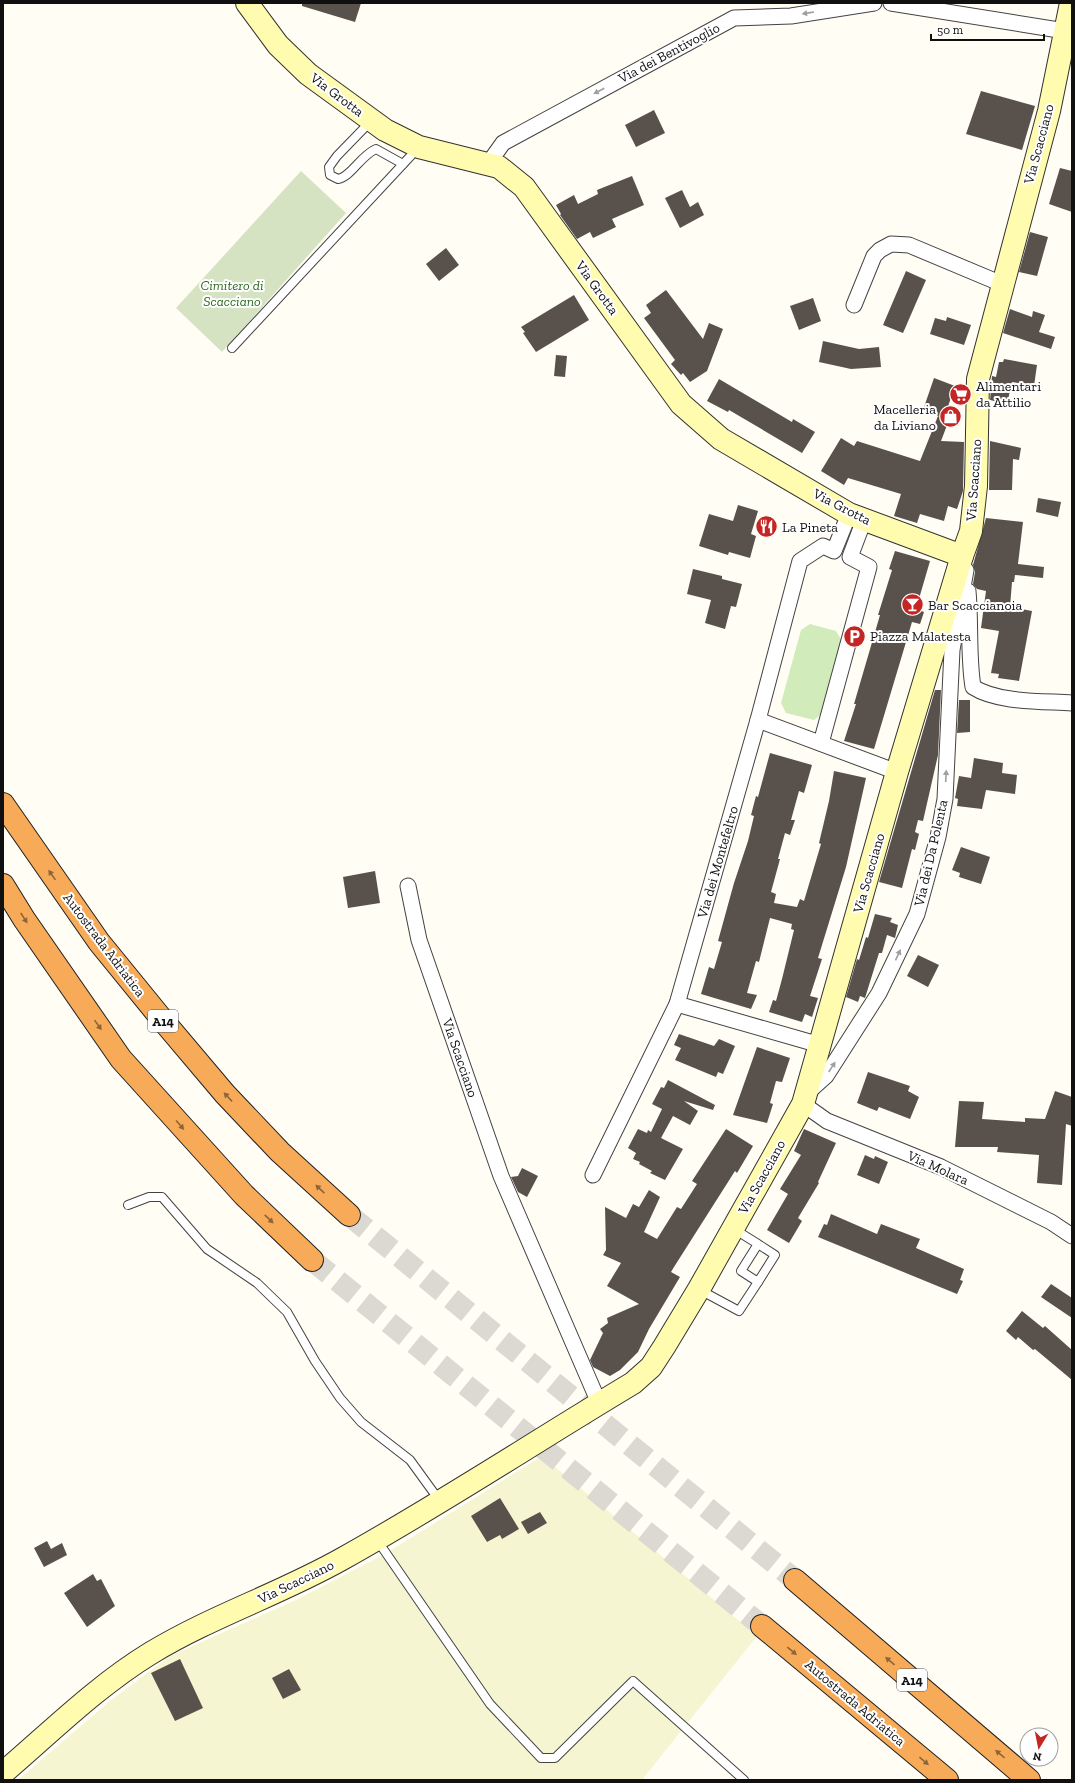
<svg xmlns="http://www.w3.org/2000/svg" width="1075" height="1783" font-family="'Zilla Slab',serif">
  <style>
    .farmland { fill: #f6f5d2 }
    .green { fill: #d1ebbb }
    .cemetery { fill: #d6e3c3 }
    .building { fill: #59524c }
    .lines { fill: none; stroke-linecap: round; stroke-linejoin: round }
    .highway-tunnel { stroke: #dbd9d2; stroke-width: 22; stroke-dasharray: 22 11; stroke-linecap: butt }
    .lane-casing { stroke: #434343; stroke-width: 10 }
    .street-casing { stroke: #434343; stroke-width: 17 }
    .secondary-casing { stroke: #323232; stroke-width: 24 }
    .highway-casing { stroke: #212121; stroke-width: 24 }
    .lane { stroke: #fff; stroke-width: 8 }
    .street { stroke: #fff; stroke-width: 15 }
    .secondary { stroke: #fffbaf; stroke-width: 22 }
    .highway { stroke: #f7ab59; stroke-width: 22 }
    .oneway { fill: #9f9f9f }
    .oneway2 { fill: #8f6538 }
    .labels { text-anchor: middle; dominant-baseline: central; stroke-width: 4; stroke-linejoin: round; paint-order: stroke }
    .shield { fill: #fff; stroke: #585858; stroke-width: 1 }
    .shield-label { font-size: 13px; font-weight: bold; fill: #101010 }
    .street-label { font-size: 14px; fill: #101010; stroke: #fff }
    .park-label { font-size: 14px; font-style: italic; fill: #296b1e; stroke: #fff }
    .poi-label { font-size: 14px; fill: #101010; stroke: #fff; text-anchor: start }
  </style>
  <rect width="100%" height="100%" fill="#fffdf4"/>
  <!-- farmland -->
  <path class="farmland" d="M 542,1456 L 757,1636 L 642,1780 L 18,1780 L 110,1701 L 170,1656 L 296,1600 L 385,1554 Z"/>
  <!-- green -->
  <path class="green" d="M 810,624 L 836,631 L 842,641 L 824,712 L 814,720 L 786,713 L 781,703 L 801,630 Z"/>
  <!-- cemetery -->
  <path class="cemetery" d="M 301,171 L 346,213 L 222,352 L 176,308 Z"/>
  <!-- building -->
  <g class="building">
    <path d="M 302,3 L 361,3 L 355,22 L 302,6 Z"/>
    <path d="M 981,91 L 1035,106 L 1022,150 L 966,134 Z"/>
    <path d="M 654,110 L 665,133 L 636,147 L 625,125 Z"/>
    <path d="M 1060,168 L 1072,171 L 1072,212 L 1049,204 Z"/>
    <path d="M 632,176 L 644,205 L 612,219 L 616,227 L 593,238 L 590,232 L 577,239 L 560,215 L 561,214 L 556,205 L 574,195 L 578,204 L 598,194 L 597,190 Z"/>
    <path d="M 682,190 L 690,207 L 698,202 L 704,215 L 680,228 L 665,198 Z"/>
    <path d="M 1030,232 L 1048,237 L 1037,276 L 1019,272 Z"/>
    <path d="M 446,248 L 459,265 L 439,281 L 426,264 Z"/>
    <path d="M 906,271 L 926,280 L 903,333 L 883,325 Z"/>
    <path d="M 666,290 L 703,339 L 709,323 L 723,329 L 707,371 L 690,382 L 683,373 L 681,375 L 671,364 L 675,360 L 644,318 L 651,313 L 646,305 Z"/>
    <path d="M 574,295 L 589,320 L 536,352 L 523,333 L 525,332 L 521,327 Z"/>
    <path d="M 813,298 L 821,321 L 799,330 L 790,306 Z"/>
    <path d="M 1010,309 L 1032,317 L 1033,311 L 1045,315 L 1039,332 L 1055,337 L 1051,349 L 1003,333 Z"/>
    <path d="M 947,317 L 971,325 L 964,345 L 930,334 L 935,318 L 946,321 Z"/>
    <path d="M 823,341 L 859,349 L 879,347 L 881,367 L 851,369 L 819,362 Z"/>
    <path d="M 556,355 L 567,356 L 565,377 L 554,376 Z"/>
    <path d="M 1004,359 L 1037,365 L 1034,386 L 1012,382 L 1007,404 L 990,400 L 992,376 L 996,377 L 999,362 L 1003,362 Z"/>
    <path d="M 934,378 L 955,386 L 944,418 L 923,410 Z"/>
    <path d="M 719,379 L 792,422 L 793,419 L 815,432 L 802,453 L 729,410 L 728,412 L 707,401 Z"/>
    <path d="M 938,416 L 949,420 L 941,441 L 964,442 L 963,491 L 957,509 L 948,506 L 944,521 L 920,514 L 917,523 L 894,516 L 901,494 L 848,478 L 844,485 L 821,471 L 841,438 L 854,446 L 857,441 L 920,461 Z"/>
    <path d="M 990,441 L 1021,448 L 1019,460 L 1013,459 L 1012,490 L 989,490 Z"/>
    <path d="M 1038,498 L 1061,502 L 1058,517 L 1036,512 Z"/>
    <path d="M 738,505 L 758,511 L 751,534 L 756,536 L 750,558 L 729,552 L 728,555 L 699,546 L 709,514 L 733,521 Z"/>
    <path d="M 986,518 L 1023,522 L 1018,564 L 1044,567 L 1043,578 L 1015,575 L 1014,582 L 1012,582 L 1010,607 L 1032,611 L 1019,681 L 998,678 L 999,674 L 991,673 L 999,631 L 981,628 L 986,591 L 977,589 L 973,584 L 975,572 L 973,565 Z"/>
    <path d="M 895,551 L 930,561 L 916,609 L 924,612 L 920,624 L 912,622 L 874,749 L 844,741 L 856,704 L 854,704 L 880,615 L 878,615 L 892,570 L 889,569 Z"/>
    <path d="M 693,569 L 722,576 L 722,579 L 742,584 L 736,607 L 731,606 L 725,629 L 705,623 L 711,600 L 687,594 Z"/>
    <path d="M 935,690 L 941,690 L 938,755 L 923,821 L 918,820 L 915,832 L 919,834 L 915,850 L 912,849 L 902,888 L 879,882 Z"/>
    <path d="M 959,700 L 970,700 L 970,732 L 957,733 Z"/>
    <path d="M 770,753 L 812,765 L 804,793 L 799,791 L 791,820 L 795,820 L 790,835 L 785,833 L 778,859 L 780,859 L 771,892 L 776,894 L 774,903 L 797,907 L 800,899 L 804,901 L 821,844 L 819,843 L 829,801 L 834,771 L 866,778 L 846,867 L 818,958 L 822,959 L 810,996 L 818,998 L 812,1017 L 805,1014 L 802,1022 L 769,1012 L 773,1000 L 776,1001 L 782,979 L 794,930 L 791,929 L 792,924 L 770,918 L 759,962 L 756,961 L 747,993 L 757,995 L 751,1009 L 701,994 L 709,967 L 714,969 L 722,942 L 718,941 L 734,883 L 748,841 L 754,816 L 751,815 L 756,796 L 758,797 Z"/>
    <path d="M 974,758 L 1003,763 L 1002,773 L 1017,775 L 1015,794 L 986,790 L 982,809 L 957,806 L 958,799 L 955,798 L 959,776 L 971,778 Z"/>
    <path d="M 961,847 L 990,857 L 981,884 L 959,877 L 960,873 L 952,870 Z"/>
    <path d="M 375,871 L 380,903 L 348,908 L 343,877 Z"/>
    <path d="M 875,914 L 892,918 L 890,922 L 898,925 L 895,938 L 887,935 L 882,953 L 879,953 L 865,998 L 860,996 L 858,1002 L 846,997 L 857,959 L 859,960 L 866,937 L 868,938 Z"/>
    <path d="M 918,955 L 939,965 L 928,987 L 907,976 Z"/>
    <path d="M 679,1034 L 714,1046 L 719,1039 L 735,1046 L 723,1074 L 718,1072 L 716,1077 L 675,1060 L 681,1048 L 674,1045 Z"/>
    <path d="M 757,1047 L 790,1058 L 782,1082 L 776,1081 L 770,1103 L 773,1104 L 767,1123 L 733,1115 Z"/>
    <path d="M 868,1072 L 910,1086 L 908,1091 L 919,1097 L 910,1119 L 879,1107 L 877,1111 L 857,1103 Z"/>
    <path d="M 668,1080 L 715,1105 L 713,1110 L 684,1101 L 698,1111 L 690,1125 L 673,1116 L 661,1138 L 683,1149 L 665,1180 L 650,1173 L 652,1171 L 639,1164 L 640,1162 L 633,1159 L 636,1153 L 628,1148 L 638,1129 L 647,1133 L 648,1130 L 651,1132 L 662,1109 L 652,1104 L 661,1087 L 664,1088 Z"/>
    <path d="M 1055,1091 L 1072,1097 L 1072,1126 L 1066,1124 L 1062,1185 L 1037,1183 L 1039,1155 L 997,1152 L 998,1147 L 955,1147 L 959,1101 L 984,1102 L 982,1119 L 1025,1122 L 1025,1118 L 1045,1119 Z"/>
    <path d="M 726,1129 L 753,1146 L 737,1173 L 735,1171 L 674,1267 L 671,1272 L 680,1277 L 649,1329 L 638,1352 L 620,1370 L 610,1376 L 593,1367 L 590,1360 L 603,1333 L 600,1329 L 608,1323 L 607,1318 L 639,1304 L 607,1286 L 621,1263 L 603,1255 L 606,1250 L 605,1207 L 626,1218 L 633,1204 L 639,1207 L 649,1190 L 660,1197 L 644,1232 L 657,1239 L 677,1207 L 681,1209 L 697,1184 L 692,1181 Z"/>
    <path d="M 804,1129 L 836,1143 L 818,1182 L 819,1183 L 798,1218 L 802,1221 L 789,1243 L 767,1230 L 788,1194 L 780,1189 L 801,1155 L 794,1151 Z"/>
    <path d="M 865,1155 L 874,1159 L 875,1156 L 888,1162 L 879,1184 L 857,1175 Z"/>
    <path d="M 522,1168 L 538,1176 L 527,1197 L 518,1192 L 511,1177 L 518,1176 Z"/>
    <path d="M 831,1214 L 877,1234 L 881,1224 L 920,1239 L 916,1248 L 964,1269 L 960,1280 L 963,1281 L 957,1294 L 818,1237 L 824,1224 L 827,1225 Z"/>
    <path d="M 1051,1284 L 1072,1298 L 1072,1318 L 1041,1297 Z"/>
    <path d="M 1022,1311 L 1043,1328 L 1045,1326 L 1072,1350 L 1072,1380 L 1035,1349 L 1033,1350 L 1018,1337 L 1016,1340 L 1006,1331 Z"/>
    <path d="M 500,1498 L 519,1529 L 502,1539 L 500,1535 L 487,1542 L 471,1516 Z"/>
    <path d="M 540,1512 L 547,1523 L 528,1534 L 521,1522 Z"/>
    <path d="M 47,1541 L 51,1549 L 62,1543 L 67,1555 L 44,1567 L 34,1548 Z"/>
    <path d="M 93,1574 L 97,1581 L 101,1579 L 115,1606 L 87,1627 L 64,1593 Z"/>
    <path d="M 180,1659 L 203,1708 L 175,1721 L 151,1673 Z"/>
    <path d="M 289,1669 L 301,1690 L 283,1699 L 272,1678 Z"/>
  </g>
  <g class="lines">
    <!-- highway-tunnel -->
    <g class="highway-tunnel">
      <path d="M 349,1215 L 795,1580"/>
      <path d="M 312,1260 L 762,1626"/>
    </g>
    <defs>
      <g id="lane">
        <path d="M 371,121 L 337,156 L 329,167 L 330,175 L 338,179 C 351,177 360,156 376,149 L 403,164"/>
        <path d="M 232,348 L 418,148"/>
        <path d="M 128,1205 L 149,1197 L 162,1197 L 207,1249 L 257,1283 L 287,1312 L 315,1361 L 340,1398 L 361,1422 L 410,1460 L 439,1500"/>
        <path d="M 734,1229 L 758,1244 L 741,1271 L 758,1282 L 775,1255 L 758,1244"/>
        <path d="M 700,1290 L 739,1311 L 758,1282"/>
        <path d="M 377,1540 L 490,1704 L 541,1758 L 555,1758 L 633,1681 L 744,1780"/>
      </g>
      <g id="street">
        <path d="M 891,3 L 1065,31"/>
        <path d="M 488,164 L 503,143 L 734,18 L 791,16 L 874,3"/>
        <path d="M 854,305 L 874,256 L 880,250 L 891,244 L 909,245 L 1002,284"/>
        <path d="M 968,591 C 971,623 968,656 973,687 C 998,703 1043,701 1072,703"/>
        <path d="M 758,720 L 897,772"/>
        <path d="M 821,743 L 869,567 L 850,557 L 864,520"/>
        <path d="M 408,886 L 419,940 L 501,1176 L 599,1403"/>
        <path d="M 677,1004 L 820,1045"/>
        <path d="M 806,1094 L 826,1076 L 879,993 L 917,914 L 938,837 L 945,799 L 952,650 L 966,570"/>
        <path d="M 803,1104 L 827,1121 L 941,1167 L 1051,1222 L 1072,1236"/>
        <path d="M 593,1175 L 677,1004 L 758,720 L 800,561 L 823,546 L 834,551 L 849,514"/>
      </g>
      <g id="secondary">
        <path d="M 247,3 L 278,45 L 308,74 L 385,130 L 419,147 L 499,167 L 524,187 L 681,404 L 721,439 L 849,514 L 962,556"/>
        <path d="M 3,1773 C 51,1732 97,1686 151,1653 C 212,1616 280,1594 342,1559 C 441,1504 536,1441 633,1383 L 651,1367 L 664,1347 L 699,1289 L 803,1104 L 897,772 L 962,556 L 971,531 L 976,486 L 978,379 L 1049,111 L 1071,3"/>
      </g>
      <g id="highway">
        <path d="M 3,804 L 99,942 L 165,1023 L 225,1094 L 280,1152 L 349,1215"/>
        <path d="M 3,885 L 24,919 L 121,1059 L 244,1195 L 312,1260"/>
        <path d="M 795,1580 L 1029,1780"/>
        <path d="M 762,1626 L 947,1780"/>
      </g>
    </defs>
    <!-- lane casing -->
    <use href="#lane" class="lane-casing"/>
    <!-- street casing -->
    <use href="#street" class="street-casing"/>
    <!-- secondary casing -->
    <use href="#secondary" class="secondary-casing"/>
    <!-- highway casing -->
    <use href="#highway" class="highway-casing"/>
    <!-- lane -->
    <use href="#lane" class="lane"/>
    <!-- street -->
    <use href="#street" class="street"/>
    <!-- secondary -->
    <use href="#secondary" class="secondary"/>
    <!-- highway -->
    <use href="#highway" class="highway"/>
  </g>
  <!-- one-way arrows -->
  <defs><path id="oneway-solid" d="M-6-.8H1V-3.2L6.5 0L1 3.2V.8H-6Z"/></defs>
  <g class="oneway">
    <use href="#oneway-solid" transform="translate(808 13) rotate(171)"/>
    <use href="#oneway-solid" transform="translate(599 91) rotate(152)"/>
    <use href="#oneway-solid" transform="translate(946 776) rotate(-87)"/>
    <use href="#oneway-solid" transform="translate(898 955) rotate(-65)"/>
    <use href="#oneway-solid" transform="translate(832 1067) rotate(-57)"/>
  </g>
  <g class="oneway2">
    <use href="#oneway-solid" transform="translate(52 875) rotate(-125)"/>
    <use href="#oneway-solid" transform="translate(24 918) rotate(57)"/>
    <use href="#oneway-solid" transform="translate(98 1025) rotate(55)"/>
    <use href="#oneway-solid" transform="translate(228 1097) rotate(-133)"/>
    <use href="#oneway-solid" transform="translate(180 1125) rotate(49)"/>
    <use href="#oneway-solid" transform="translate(320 1189) rotate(-137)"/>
    <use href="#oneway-solid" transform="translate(269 1219) rotate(44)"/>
    <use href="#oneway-solid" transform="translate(792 1651) rotate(40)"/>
    <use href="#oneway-solid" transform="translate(890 1661) rotate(-140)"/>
    <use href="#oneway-solid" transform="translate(1000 1754) rotate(-140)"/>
    <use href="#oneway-solid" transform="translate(924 1761) rotate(40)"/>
  </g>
  <!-- icons -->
  <defs>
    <symbol id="supermarket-disc" viewBox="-11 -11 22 22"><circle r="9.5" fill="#c52624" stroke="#fff"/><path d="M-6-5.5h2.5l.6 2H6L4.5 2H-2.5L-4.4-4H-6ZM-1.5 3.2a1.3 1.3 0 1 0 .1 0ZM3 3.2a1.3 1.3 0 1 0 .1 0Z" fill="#fff"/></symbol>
    <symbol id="shop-disc" viewBox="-11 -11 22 22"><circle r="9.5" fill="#c52624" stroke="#fff"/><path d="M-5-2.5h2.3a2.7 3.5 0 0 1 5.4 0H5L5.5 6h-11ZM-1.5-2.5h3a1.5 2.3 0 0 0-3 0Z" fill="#fff"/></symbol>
    <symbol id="restaurant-disc" viewBox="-11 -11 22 22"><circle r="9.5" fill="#c52624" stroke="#fff"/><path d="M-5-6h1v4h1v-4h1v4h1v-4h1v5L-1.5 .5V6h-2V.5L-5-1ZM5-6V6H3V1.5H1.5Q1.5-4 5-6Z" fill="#fff"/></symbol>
    <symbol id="bar-disc" viewBox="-11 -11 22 22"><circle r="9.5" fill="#c52624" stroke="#fff"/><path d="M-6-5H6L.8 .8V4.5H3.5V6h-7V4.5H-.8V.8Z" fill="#fff"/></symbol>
    <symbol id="parking-disc" viewBox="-11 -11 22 22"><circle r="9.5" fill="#c52624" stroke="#fff"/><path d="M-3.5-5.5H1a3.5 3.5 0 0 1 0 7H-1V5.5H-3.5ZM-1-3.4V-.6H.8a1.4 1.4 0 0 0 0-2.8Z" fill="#fff"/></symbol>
  </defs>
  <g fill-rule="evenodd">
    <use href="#supermarket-disc" x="948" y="382" width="25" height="25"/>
    <use href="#shop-disc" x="938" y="404" width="25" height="25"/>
    <use href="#restaurant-disc" x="754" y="514" width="25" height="25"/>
    <use href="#bar-disc" x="900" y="592" width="25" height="25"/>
    <use href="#parking-disc" x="842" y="624" width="25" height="25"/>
  </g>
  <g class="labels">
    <!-- shield labels -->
    <g class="shield">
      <rect x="148" y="1010" width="30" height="22" rx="3"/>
      <rect x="897" y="1669" width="30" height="22" rx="3"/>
    </g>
    <g class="shield-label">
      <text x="163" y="1021">A14</text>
      <text x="912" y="1680">A14</text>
    </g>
    <!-- street labels -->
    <g class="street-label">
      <text transform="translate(669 53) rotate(-28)">Via dei Bentivoglio</text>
      <text transform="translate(337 95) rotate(37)">Via Grotta</text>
      <text transform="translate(1039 144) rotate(-75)">Via Scacciano</text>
      <text transform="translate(597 288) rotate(54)">Via Grotta</text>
      <text transform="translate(974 480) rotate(-86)">Via Scacciano</text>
      <text transform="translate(842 507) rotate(27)">Via Grotta</text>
      <text transform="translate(931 853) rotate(-77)">Via dei Da Polenta</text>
      <text transform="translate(718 862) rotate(-74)">Via dei Montefeltro</text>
      <text transform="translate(869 873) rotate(-74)">Via Scacciano</text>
      <text transform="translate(104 945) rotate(53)">Autostrada Adriatica</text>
      <text transform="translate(460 1058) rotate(71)">Via Scacciano</text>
      <text transform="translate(938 1168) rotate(24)">Via Molara</text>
      <text transform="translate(762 1177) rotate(-61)">Via Scacciano</text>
      <text transform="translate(296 1582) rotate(-26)">Via Scacciano</text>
      <text transform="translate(855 1703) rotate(40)">Autostrada Adriatica</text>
    </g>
    <!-- park labels -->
    <g class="park-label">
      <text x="232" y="285">Cimitero di<tspan x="232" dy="16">Scacciano</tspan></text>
    </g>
    <!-- poi labels -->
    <g class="poi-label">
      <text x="976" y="386">Alimentari<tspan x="976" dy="16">da Attilio</tspan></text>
      <text x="936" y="409" text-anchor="end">Macelleria<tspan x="936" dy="16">da Liviano</tspan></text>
      <text x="782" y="527">La Pineta</text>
      <text x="928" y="605">Bar Scaccianoia</text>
      <text x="870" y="636">Piazza Malatesta</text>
    </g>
  </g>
  <!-- border -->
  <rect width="1075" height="1783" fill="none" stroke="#101010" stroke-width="8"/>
  <!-- north arrow -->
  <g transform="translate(1039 1747) rotate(190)"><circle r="19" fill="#ffffff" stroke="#9f9f9f"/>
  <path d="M0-3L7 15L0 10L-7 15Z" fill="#c52624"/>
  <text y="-6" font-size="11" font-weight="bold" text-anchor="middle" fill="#101010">N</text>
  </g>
  <!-- scale -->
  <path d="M931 34v6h113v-6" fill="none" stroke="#101010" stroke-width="2"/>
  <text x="937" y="34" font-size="12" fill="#101010" stroke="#ffffff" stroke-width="3" paint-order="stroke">50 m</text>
</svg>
